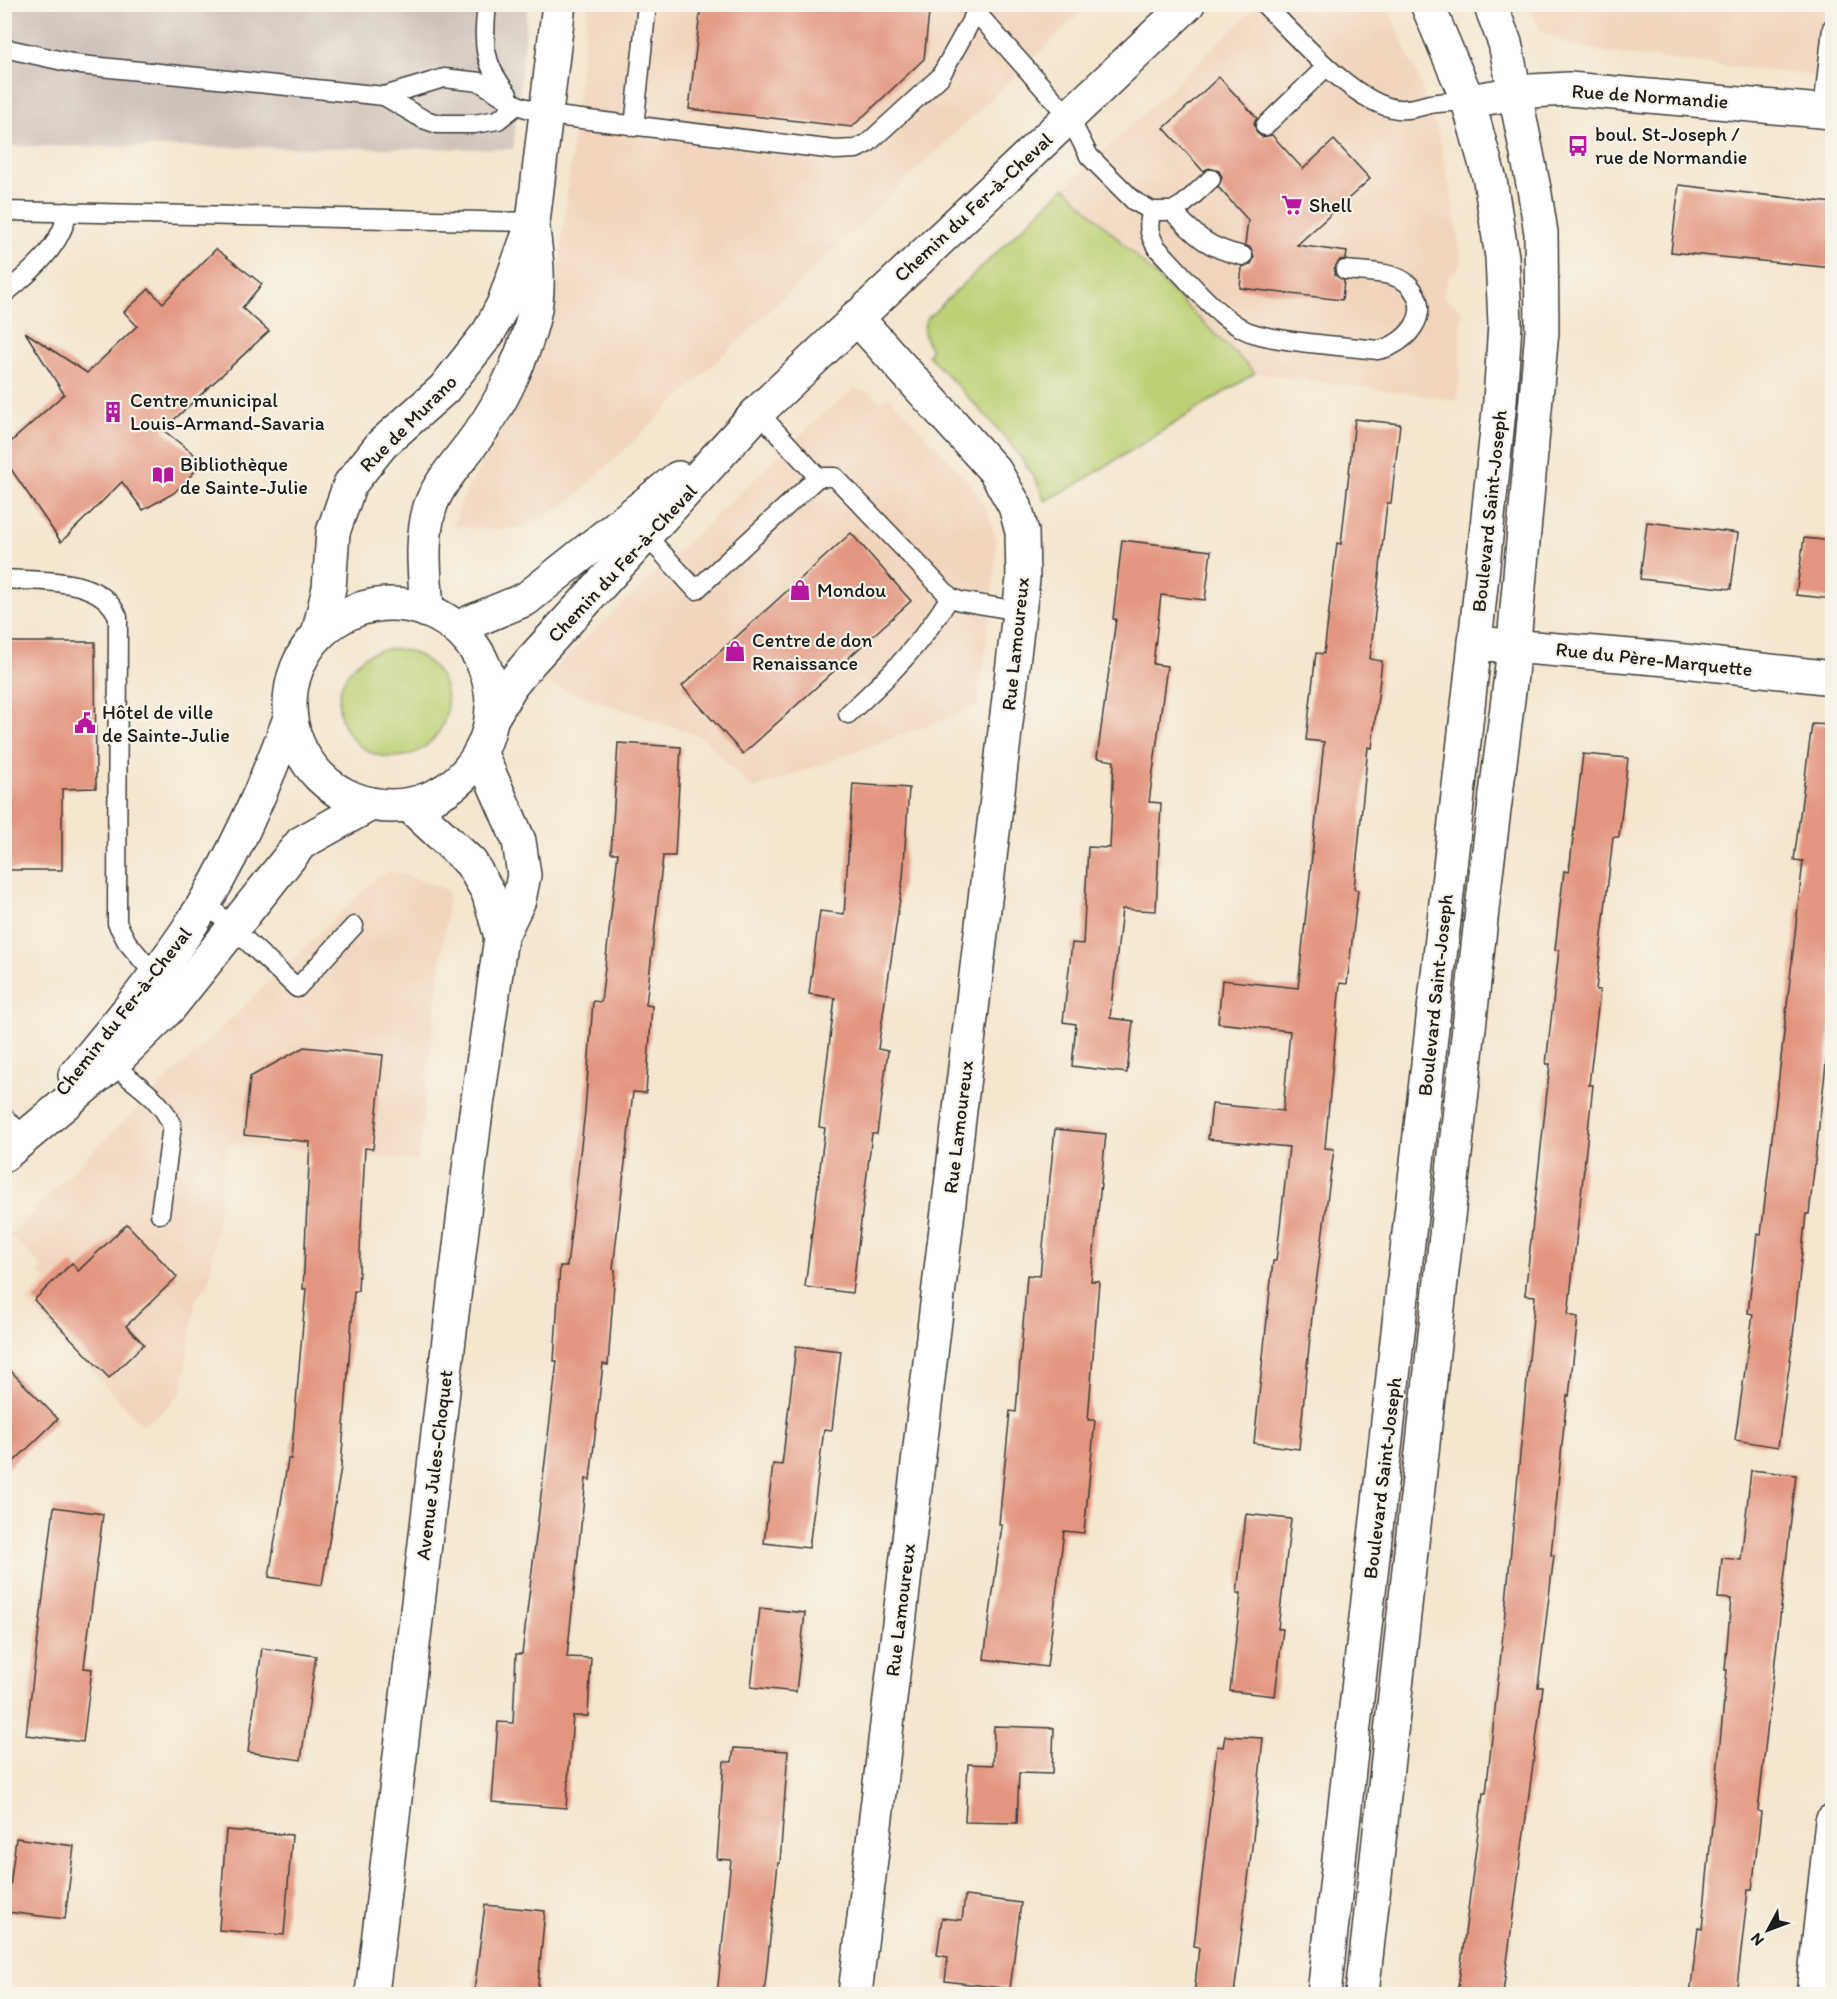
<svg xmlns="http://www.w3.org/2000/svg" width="1837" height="1999" font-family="Itim,sans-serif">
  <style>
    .built { fill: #f1d5bd }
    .industrial { fill: #cec1ba }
    .green { fill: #bcd074; stroke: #6c7648; stroke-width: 1.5 }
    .building { fill: #e3957f }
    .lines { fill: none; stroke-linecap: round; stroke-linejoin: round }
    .service-casing { stroke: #3c3a37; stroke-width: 21 }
    .minor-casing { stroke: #3c3a37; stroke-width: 36 }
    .tertiary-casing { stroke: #3c3a37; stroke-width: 36 }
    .service { stroke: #fff; stroke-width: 18 }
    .minor { stroke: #fff; stroke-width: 33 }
    .tertiary { stroke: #fff; stroke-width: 33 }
    .labels { text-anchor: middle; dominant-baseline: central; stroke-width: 4.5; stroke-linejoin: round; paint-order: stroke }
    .street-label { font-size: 20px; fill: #1c1c1c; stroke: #f7f3e8 }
    .poi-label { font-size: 20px; fill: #1c1c1c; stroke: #f7f3e8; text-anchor: start }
  </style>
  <rect width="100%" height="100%" fill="#f7f3e8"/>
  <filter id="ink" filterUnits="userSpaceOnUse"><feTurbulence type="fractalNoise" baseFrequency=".0167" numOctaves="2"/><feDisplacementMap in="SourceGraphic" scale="12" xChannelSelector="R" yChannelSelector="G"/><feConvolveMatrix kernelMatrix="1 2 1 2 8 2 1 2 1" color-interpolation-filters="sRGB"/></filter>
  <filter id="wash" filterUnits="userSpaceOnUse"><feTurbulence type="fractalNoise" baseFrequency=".008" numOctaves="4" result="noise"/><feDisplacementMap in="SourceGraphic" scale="24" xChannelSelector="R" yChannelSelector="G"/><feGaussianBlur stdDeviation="1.35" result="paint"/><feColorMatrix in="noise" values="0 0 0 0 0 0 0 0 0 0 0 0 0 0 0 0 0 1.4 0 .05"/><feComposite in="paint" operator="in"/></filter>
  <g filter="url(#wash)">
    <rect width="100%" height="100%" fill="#f4e6cf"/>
    <!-- built -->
    <g class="built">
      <path d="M 588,5 L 1089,5 L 573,499 L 547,516 L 524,526 L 498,530 L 453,526 L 463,497 L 513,408 L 549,314 L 559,267 Z"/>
      <path d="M 1258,5 L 1387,5 L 1417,74 L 1438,133 L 1451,191 L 1462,264 L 1448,278 L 1443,297 L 1461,310 L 1460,379 L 1457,400 L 1255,373 L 1074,486 L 1045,501 L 1040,486 L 1010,444 L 928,355 L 931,350 L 925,340 L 923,328 L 926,320 Z"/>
      <path d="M 1528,5 L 1832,5 L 1832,78 L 1608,53 L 1569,44 L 1541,31 Z"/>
      <path d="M 854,389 L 869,392 L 881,401 L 888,395 L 968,481 L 982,501 L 991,521 L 996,541 L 996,558 L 979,706 L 752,790 L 702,737 L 548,684 L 550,672 L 563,660 L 816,420 Z"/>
      <path d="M 391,871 L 445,889 L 449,894 L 418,1161 L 230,1143 L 227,1145 L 208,1289 L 203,1289 L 195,1302 L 182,1393 L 160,1414 L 142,1425 L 27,1302 L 46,1281 L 39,1272 L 42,1267 L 10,1235 L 63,1180 L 380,875 Z"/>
    </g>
    <!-- industrial -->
    <path class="industrial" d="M 5,5 L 528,5 L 513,149 L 5,146 Z"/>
    <!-- green -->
    <g class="green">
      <path d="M 1065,187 L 1255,373 L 1074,486 L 1045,501 C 1028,451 964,395 928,355 L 931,350 C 925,339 922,332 926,320 Z"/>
      <circle cx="393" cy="703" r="54"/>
    </g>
    <g id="blocks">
      <!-- building -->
      <g class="building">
        <path d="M 701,4 L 930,4 L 924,59 L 852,127 L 689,109 Z"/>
        <path d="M 1219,77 L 1257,118 L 1254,123 L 1257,133 L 1262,137 L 1272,135 L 1303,169 L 1334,140 L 1370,179 L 1297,245 L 1347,252 L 1346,259 L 1340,260 L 1334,268 L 1335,275 L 1344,281 L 1342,300 L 1240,288 L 1242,267 L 1251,264 L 1254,258 L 1251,248 L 1245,245 L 1248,220 L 1218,187 L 1222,177 L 1219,171 L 1209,168 L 1203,171 L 1164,128 Z"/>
        <path d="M 1679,185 L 1833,203 L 1833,268 L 1671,252 Z"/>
        <path d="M 216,249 L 262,284 L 242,308 L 269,331 L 163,430 L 204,462 L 174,493 L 143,510 L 122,482 L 61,542 L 4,459 L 4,448 L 64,394 L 25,332 L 87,373 L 137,326 L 124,312 L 149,289 L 163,303 Z"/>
        <path d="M 1355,419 L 1400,424 L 1391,503 L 1387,503 L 1370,659 L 1382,661 L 1372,748 L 1368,747 L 1354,889 L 1358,890 L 1347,984 L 1340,983 L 1325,1148 L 1334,1149 L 1313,1306 L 1299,1449 L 1254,1443 L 1273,1261 L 1276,1261 L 1289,1147 L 1208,1139 L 1212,1104 L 1283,1111 L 1290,1031 L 1218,1023 L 1222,980 L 1298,988 L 1324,742 L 1306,740 L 1316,653 L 1324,654 L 1337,543 L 1341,544 Z"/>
        <path d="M 1647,522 L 1738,533 L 1731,589 L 1640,579 Z"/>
        <path d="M 851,533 L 911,601 L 743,754 L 682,686 Z"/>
        <path d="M 1804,538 L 1833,541 L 1833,599 L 1796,595 Z"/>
        <path d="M 1122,540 L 1211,551 L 1205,600 L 1161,595 L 1153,664 L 1167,666 L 1149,802 L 1161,803 L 1156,911 L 1122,909 L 1110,1018 L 1133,1021 L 1127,1073 L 1072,1066 L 1076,1024 L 1063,1022 L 1072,943 L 1083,944 L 1088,847 L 1110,848 L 1114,761 L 1097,758 L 1116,619 L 1113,619 Z"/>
        <path d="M 4,642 L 95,642 L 96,788 L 62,789 L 62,870 L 4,870 Z"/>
        <path d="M 1812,724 L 1833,725 L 1833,1002 L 1809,1214 L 1806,1214 L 1792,1346 L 1778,1447 L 1735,1440 L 1753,1314 L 1748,1313 L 1757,1234 L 1761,1235 L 1790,979 L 1803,861 L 1794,860 Z"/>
        <path d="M 618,743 L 681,747 L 675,856 L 663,856 L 646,1005 L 652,1006 L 646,1093 L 633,1092 L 613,1269 L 615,1270 L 608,1365 L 603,1364 L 590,1480 L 586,1479 L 567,1657 L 591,1658 L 588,1716 L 573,1716 L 566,1808 L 492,1802 L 498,1722 L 513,1723 L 516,1654 L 522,1654 L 557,1361 L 554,1361 L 560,1266 L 567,1266 L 585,1111 L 593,1001 L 601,1002 L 618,853 L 611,853 Z"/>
        <path d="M 1583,754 L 1628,758 L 1619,837 L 1613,837 L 1596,990 L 1600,990 L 1589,1085 L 1593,1085 L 1568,1315 L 1578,1317 L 1569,1396 L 1567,1395 L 1551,1555 L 1554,1555 L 1538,1687 L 1543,1687 L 1503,1993 L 1458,1988 L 1483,1793 L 1486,1793 L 1502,1644 L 1535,1296 L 1525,1295 L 1550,1064 L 1546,1064 L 1559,950 L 1555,950 L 1564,871 L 1569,872 Z"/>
        <path d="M 853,784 L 909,788 L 903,878 L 878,1049 L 888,1051 L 877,1134 L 872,1134 L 852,1293 L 805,1287 L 825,1128 L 819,1127 L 835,998 L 809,994 L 820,911 L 844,914 Z"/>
        <path d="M 304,1047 L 383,1055 L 373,1149 L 365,1148 L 358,1291 L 354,1291 L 341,1467 L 322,1585 L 269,1577 L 288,1459 L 291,1459 L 306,1289 L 303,1289 L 310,1142 L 244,1135 L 250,1077 Z"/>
        <path d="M 1055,1129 L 1106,1134 L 1091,1281 L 1099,1281 L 1088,1420 L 1095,1420 L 1084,1533 L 1064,1531 L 1047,1667 L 984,1659 L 1002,1525 L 999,1524 L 1010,1411 L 1016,1412 L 1027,1275 L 1040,1276 Z"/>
        <path d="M 127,1224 L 177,1277 L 126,1326 L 144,1344 L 109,1378 L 34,1300 L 72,1263 L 78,1271 Z"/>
        <path d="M 796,1346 L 841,1351 L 832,1430 L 824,1429 L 809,1548 L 764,1543 L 773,1464 L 782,1465 Z"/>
        <path d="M 4,1364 L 58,1419 L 4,1471 Z"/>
        <path d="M 1751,1470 L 1796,1475 L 1758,1811 L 1761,1812 L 1752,1890 L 1748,1890 L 1736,1995 L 1690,1995 L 1698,1928 L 1702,1929 L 1727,1670 L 1725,1670 L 1731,1599 L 1718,1598 L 1722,1558 L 1741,1560 Z"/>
        <path d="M 54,1507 L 103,1514 L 84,1668 L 92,1669 L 83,1742 L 26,1735 Z"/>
        <path d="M 1246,1514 L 1291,1519 L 1278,1629 L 1283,1629 L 1275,1696 L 1230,1691 L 1241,1593 L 1237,1593 Z"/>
        <path d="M 760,1608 L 805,1613 L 796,1692 L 751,1687 Z"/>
        <path d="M 262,1648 L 316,1656 L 301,1760 L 248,1752 Z"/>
        <path d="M 994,1726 L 1054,1728 L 1052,1774 L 1019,1773 L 1017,1823 L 965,1822 L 968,1764 L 993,1765 Z"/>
        <path d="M 1225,1736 L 1263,1738 L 1254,1830 L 1234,1995 L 1194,1995 L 1199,1947 L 1194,1946 L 1217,1746 L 1223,1747 Z"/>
        <path d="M 734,1748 L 788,1751 L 780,1863 L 778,1863 L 764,1995 L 717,1995 L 731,1860 L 717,1859 L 724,1761 L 732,1762 Z"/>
        <path d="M 226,1830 L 292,1835 L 284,1935 L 219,1930 Z"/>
        <path d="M 16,1838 L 74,1846 L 65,1919 L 7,1912 Z"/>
        <path d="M 965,1896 L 1021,1903 L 1010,1989 L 945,1981 L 948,1957 L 937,1955 L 942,1918 L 962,1920 Z"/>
        <path d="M 485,1905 L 545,1911 L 537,1995 L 474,1992 Z"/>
      </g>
    </g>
  </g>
  <g filter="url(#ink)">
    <use href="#blocks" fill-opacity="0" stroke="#3c3a37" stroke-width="1.5"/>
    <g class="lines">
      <defs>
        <g id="service">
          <path d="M 487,4 C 483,43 482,63 508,94"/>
          <path d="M 984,4 L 976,12 L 1069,117 L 1089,156 L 1134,201 L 1152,211 L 1172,211 L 1184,204 L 1211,179"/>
          <path d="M 1264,4 C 1295,35 1355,105 1398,109 C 1410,110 1419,107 1430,104 C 1442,102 1455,102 1468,101"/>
          <path d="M 4,48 L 81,65 L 384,96 L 444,78 L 480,82 L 517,105 L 548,115 L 835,150 L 856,149 L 868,143 L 940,77 L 976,12 L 973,4"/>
          <path d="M 384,96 L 423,119 L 438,124 L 474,124 L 498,120 L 517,105"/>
          <path d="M 1823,111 L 1832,28"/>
          <path d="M 1265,126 L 1326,67"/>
          <path d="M 634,127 L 647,4"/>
          <path d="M 4,211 L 533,222"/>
          <path d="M 1152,211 C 1147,226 1149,235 1157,248 C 1182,273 1211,311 1241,328 C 1263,342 1348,346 1378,350 C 1406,345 1435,313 1409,285 C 1395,271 1364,272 1345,270"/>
          <path d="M 1172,211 C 1197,237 1208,248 1243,256"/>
          <path d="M 4,294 C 29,274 63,245 67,212"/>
          <path d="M 818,477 L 835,477 L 950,597 L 960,601 L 1019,611"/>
          <path d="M 642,531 L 696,590 L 818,477 L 758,412"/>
          <path d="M 4,579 C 42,582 101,576 118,617 L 117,923 L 127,942 L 159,980"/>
          <path d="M 848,714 C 888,678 922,643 950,597"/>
          <path d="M 205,902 L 297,988 L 354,926"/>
          <path d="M 107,1059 C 129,1081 161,1096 172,1126 L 160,1214"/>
          <path d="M 4,1117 L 24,1136"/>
        </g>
        <g id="minor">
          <path d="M 1468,101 L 1531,91 L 1569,89 L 1832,112"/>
          <path d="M 1475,643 L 1667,659 L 1832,678"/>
          <path d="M 410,806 L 471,863 L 488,892 L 501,937"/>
          <path d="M 372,1994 L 474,1127 L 501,937 L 519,900 L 524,875 L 519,841 L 480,752"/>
          <path d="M 855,1994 L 1008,706 L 1023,579 L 1022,532 L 1015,506 L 995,471 L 856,317"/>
          <path d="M 1813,1994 L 1832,1821"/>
        </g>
        <g id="tertiary">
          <circle cx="391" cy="705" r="101"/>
          <path d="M 427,611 C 425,576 420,541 430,507 C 439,481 462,458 478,435 C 502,403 531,342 536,302 C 539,277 536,254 533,229"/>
          <path d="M 456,628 L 526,599 L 678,478"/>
          <path d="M 318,635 L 329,588 L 333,532 L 350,484 L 382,444 L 444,389 L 489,332 L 503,305 L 533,222 L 559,4"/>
          <path d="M 492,718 L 512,684 L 530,662 L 758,412 L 1188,4"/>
          <path d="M 75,1075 C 114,1028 153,981 187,931 C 231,865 262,792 290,718"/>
          <path d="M 4,1155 L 112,1064 L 170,1007 L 301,843 L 369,805"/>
          <path d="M 1324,1994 L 1475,643 L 1500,401 L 1505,324 L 1502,257 L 1490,180 L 1468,101 L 1427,4"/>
          <path d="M 1362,1994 L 1486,874 L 1511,675 L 1542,331 L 1541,233 L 1535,194 L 1505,43 L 1490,4"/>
        </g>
      </defs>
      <!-- service casing -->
      <use href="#service" class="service-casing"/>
      <!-- minor casing -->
      <use href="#minor" class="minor-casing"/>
      <!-- tertiary casing -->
      <use href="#tertiary" class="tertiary-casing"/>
      <!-- service -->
      <use href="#service" class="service"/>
      <!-- minor -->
      <use href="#minor" class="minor"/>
      <!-- tertiary -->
      <use href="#tertiary" class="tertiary"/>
    </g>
  </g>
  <!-- icons -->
  <defs>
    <symbol id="bus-bare" viewBox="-9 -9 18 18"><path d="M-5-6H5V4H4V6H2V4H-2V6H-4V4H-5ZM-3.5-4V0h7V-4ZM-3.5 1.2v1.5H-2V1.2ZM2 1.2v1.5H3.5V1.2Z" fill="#b5179e" stroke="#f7f3e8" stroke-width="2.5" paint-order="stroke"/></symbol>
    <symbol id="supermarket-bare" viewBox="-9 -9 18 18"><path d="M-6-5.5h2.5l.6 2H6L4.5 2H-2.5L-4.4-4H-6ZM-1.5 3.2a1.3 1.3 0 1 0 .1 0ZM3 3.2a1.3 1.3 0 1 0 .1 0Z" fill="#b5179e" stroke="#f7f3e8" stroke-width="2.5" paint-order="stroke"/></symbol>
    <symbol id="building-bare" viewBox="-9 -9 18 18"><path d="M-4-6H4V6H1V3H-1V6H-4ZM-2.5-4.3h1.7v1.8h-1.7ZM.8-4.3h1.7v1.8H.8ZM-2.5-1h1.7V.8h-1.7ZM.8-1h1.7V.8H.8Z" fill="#b5179e" stroke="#f7f3e8" stroke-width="2.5" paint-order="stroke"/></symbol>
    <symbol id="library-bare" viewBox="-9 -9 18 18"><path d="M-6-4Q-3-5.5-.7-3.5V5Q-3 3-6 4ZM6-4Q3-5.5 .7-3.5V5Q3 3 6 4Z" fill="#b5179e" stroke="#f7f3e8" stroke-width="2.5" paint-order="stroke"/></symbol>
    <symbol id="shop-bare" viewBox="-9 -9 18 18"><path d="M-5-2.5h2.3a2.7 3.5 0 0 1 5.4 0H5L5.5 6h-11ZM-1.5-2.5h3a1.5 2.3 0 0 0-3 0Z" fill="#b5179e" stroke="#f7f3e8" stroke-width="2.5" paint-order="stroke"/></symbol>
    <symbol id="civic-bare" viewBox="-9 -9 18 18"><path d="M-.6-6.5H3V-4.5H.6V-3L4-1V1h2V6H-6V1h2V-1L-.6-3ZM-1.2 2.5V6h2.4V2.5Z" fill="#b5179e" stroke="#f7f3e8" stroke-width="2.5" paint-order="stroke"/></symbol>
  </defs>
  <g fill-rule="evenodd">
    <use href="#bus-bare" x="1563" y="131" width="30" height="30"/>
    <use href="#supermarket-bare" x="1277" y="190" width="30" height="30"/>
    <use href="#building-bare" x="98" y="397" width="30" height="30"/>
    <use href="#library-bare" x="148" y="460" width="30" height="30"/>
    <use href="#shop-bare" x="785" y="575" width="30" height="30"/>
    <use href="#shop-bare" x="720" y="636" width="30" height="30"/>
    <use href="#civic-bare" x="70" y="708" width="30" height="30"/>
  </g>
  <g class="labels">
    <!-- street labels -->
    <g class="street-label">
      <text transform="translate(1650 96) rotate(4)">Rue de Normandie</text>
      <text transform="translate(973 207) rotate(-43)">Chemin du Fer-à-Cheval</text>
      <text transform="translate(408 423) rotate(-45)">Rue de Murano</text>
      <text transform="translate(1489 511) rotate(-84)">Boulevard Saint-Joseph</text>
      <text transform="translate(622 563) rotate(-47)">Chemin du Fer-à-Cheval</text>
      <text transform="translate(1015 644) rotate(-84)">Rue Lamoureux</text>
      <text transform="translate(1654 659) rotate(6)">Rue du Père-Marquette</text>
      <text transform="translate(1435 995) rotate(-84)">Boulevard Saint-Joseph</text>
      <text transform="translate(123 1011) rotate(-52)">Chemin du Fer-à-Cheval</text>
      <text transform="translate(958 1127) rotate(-83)">Rue Lamoureux</text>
      <text transform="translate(434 1465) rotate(-83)">Avenue Jules-Choquet</text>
      <text transform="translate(1382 1478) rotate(-83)">Boulevard Saint-Joseph</text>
      <text transform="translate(900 1610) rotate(-83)">Rue Lamoureux</text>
    </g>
    <!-- poi labels -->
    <g class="poi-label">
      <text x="1595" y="134">boul. St-Joseph /<tspan x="1595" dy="23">rue de Normandie</tspan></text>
      <text x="1309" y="205">Shell</text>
      <text x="130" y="400">Centre municipal<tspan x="130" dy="23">Louis-Armand-Savaria</tspan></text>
      <text x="180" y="464">Bibliothèque<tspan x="180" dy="23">de Sainte-Julie</tspan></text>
      <text x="817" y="590">Mondou</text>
      <text x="752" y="640">Centre de don<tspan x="752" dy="23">Renaissance</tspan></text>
      <text x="102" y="712">Hôtel de ville<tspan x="102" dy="23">de Sainte-Julie</tspan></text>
    </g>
  </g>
  <!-- margin -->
  <rect width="1837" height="1999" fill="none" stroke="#f7f3e8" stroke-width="24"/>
  <!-- north arrow -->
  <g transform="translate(1768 1930) rotate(229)" stroke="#f7f3e8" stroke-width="4.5" paint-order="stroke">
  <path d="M0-4.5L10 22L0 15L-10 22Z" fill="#1c1c1c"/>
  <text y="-9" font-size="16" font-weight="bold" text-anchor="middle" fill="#1c1c1c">N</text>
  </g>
</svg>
